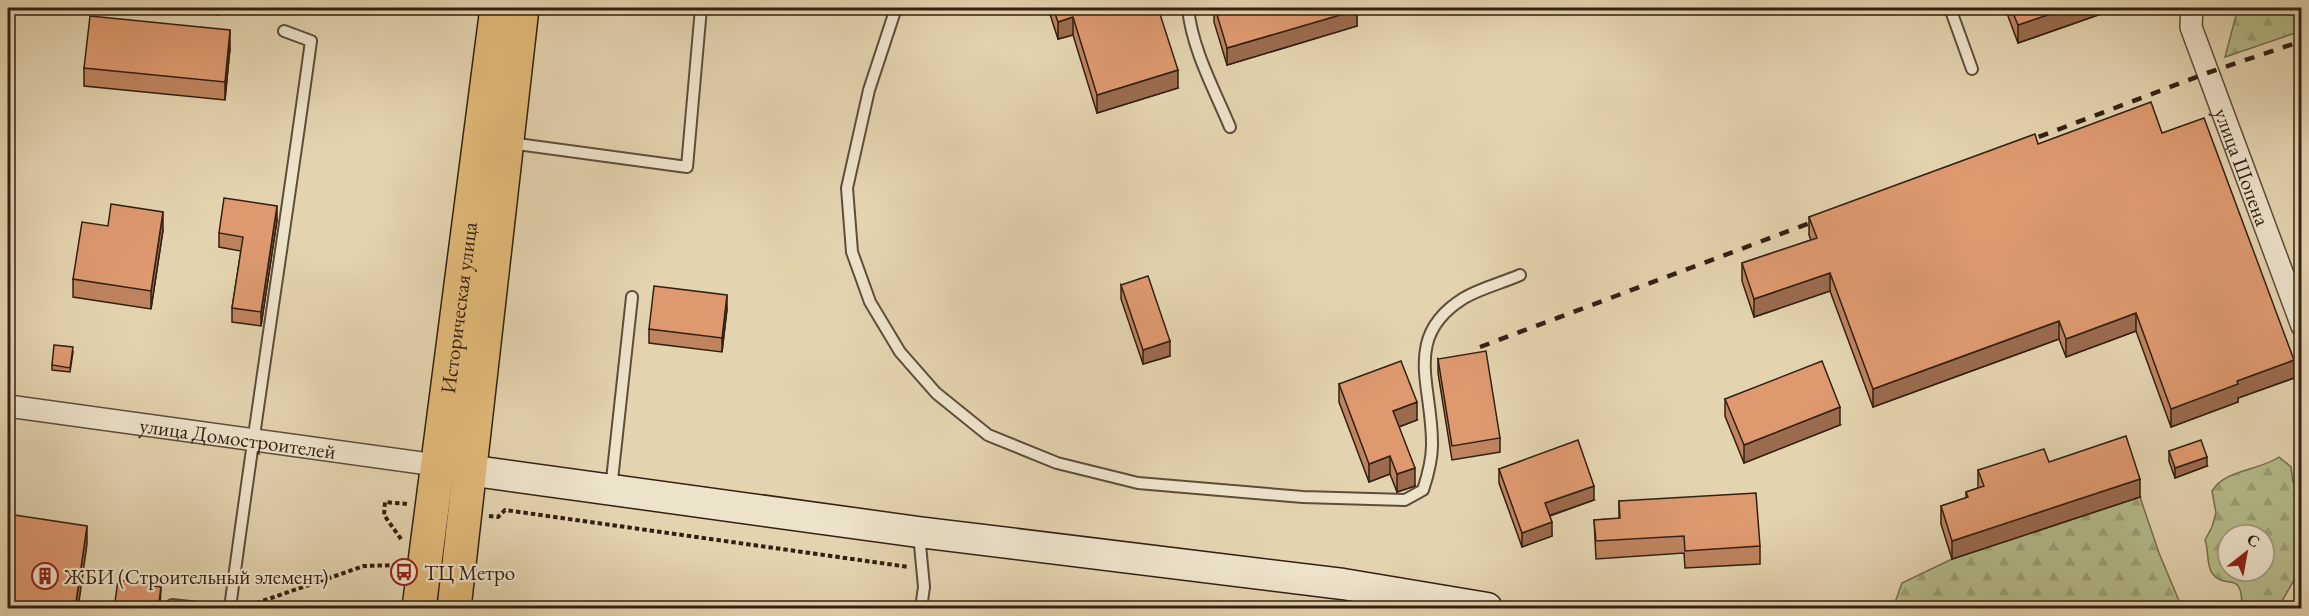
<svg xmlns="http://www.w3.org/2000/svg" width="2309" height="616" font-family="'EB Garamond',serif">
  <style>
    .forest { fill: url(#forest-firs); stroke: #746e4e; stroke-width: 1.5; fill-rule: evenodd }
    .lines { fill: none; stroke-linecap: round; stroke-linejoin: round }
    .service-casing { stroke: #5e4d39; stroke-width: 14 }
    .minor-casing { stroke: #5e4d39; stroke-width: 24 }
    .secondary-casing { stroke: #322012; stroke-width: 33 }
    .trunk-casing { stroke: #322012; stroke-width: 36 }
    .path { stroke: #322012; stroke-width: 4; stroke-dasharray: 4.5 3; stroke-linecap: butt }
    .service { stroke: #ede3cb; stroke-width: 10 }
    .minor { stroke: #ede3cb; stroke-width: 21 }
    .secondary { stroke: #ede3cb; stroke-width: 30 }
    .trunk { stroke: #e2ba78; stroke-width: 33 }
    .rail { stroke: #322012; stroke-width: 4.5; stroke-dasharray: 10 10; stroke-linecap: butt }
    .wall { fill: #bf845f; stroke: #322012; stroke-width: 1.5 }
    .shaded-wall { fill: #9b6b4e; stroke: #322012; stroke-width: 1.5 }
    .building { fill: #de996f; stroke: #322012; stroke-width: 1.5 }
    .labels { text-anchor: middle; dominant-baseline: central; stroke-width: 4.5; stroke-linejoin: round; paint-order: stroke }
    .street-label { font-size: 21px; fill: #322012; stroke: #ede3cb }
    .poi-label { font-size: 21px; fill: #322012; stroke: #ede3cb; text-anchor: start }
  </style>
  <defs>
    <pattern id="forest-firs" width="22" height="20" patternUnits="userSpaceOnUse" patternTransform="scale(1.5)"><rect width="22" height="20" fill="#b5bc8a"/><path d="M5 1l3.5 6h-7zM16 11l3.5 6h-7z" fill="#9ca176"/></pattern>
  </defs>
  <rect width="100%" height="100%" fill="#e3d4af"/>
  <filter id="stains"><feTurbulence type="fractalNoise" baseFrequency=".00333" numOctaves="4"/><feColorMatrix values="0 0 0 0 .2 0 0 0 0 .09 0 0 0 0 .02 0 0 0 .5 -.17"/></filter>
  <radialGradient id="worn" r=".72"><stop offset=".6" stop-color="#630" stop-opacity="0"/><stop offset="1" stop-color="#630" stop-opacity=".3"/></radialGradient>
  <!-- forest -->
  <g class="forest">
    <path d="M 2238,8 L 2301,8 L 2301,31 L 2225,57 Z"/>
    <path d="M 2279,457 L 2291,467 L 2293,482 L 2298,488 L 2300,495 L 2298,503 L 2301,518 L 2298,533 L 2301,551 L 2301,568 L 2278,608 L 2242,608 C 2242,567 2226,592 2212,573 C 2206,564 2209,550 2205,540 L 2212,527 L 2216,513 L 2212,491 C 2225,469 2259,471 2279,457 ZM 2228,535 L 2264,535 L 2264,571 L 2228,571 Z"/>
    <path d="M 2140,497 L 2159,553 L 2182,608 L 1893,608 L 1902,583 L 1952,559 Z"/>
  </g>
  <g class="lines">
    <defs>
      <g id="service">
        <path d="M 896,8 L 869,90 L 847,188 L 852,252 L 870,302 L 900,352 L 936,393 L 988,435 L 1057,463 L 1138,483 L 1303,497 L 1405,500 L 1423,490 C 1428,475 1432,460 1432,445 C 1433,386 1401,337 1464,298 C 1481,288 1502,283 1520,275"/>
        <path d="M 1188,8 C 1192,49 1214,89 1230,127"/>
        <path d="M 1950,8 L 1972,69"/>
        <path d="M 510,143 L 687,167 L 701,8"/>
        <path d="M 611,489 L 632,297"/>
        <path d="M 919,534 L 924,587 L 921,608"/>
        <path d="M 172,605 L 199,608"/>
        <path d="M 230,608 C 255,419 285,231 311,41 L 284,31"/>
      </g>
      <g id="minor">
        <path id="s1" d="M 2192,8 L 2191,27 L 2302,326"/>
        <path id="s2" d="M 8,406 L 436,465"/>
      </g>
      <path id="secondary" d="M 446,467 L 918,532 L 1343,584 L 1487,608"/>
      <g id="trunk">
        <path id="s3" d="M 419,608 L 497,8"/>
        <path d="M 454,608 L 522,8"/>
      </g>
    </defs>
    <!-- service casing -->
    <use href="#service" class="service-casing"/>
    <!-- minor casing -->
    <use href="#minor" class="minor-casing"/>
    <!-- secondary casing -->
    <use href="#secondary" class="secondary-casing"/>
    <!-- trunk casing -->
    <use href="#trunk" class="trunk-casing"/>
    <!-- path -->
    <g class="path">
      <path d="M 489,516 L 498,517 L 505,510 L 909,567"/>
      <path d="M 401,539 L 384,515 L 385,502 L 407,504"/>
      <path d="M 242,608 L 364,566 L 399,565"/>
    </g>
    <!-- service -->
    <use href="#service" class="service"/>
    <!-- minor -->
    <use href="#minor" class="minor"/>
    <!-- secondary -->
    <use href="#secondary" class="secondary"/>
    <!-- trunk -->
    <use href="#trunk" class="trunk"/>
    <!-- rail -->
    <g class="rail">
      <path d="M 2020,144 L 2207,73 L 2302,41"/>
      <path d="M 1480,347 L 1826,217"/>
    </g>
  </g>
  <!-- wall -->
  <g class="wall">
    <path d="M 171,8 L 219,8 L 218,15 Z"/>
    <path d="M 1048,8 L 1158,8 L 1178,88 L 1097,113 L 1073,35 L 1058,39 Z"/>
    <path d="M 1214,8 L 1356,8 L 1357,26 L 1227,65 L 1214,22 Z"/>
    <path d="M 2005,8 L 2118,8 L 2018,43 Z"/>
    <path d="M 230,48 L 225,100 L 84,86 L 84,68 Z"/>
    <path d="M 2162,133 L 2294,378 L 2238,398 L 2238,402 L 2171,427 L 2136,331 L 2066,357 L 2059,339 L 1873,407 L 1830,291 L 1754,317 L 1742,281 L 1742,263 L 1811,240 L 1809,235 L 1809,217 L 2038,144 Z"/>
    <path d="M 277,220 L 261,326 L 232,322 L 232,308 L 241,251 L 219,247 L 219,233 Z"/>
    <path d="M 108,226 L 163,230 L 151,309 L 73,297 L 73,279 Z"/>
    <path d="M 1121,285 L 1170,356 L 1143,364 L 1121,299 Z"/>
    <path d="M 727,309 L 722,352 L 649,343 L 649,329 Z"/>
    <path d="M 73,352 L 70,372 L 52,370 L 52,365 Z"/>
    <path d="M 1438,359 L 1500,438 L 1500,452 L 1452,460 L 1438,373 Z"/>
    <path d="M 1339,384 L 1417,420 L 1399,427 L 1415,486 L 1397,492 L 1390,474 L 1369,482 L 1339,402 Z"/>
    <path d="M 1725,399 L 1840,425 L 1744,463 L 1725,416 Z"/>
    <path d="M 2169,451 L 2207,466 L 2175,478 L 2169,461 Z"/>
    <path d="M 2049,462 L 2140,497 L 1952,559 L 1941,524 L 1941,506 L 1966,498 L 1966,492 L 1978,488 L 1978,470 Z"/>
    <path d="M 1499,469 L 1594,500 L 1550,516 L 1552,536 L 1522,547 L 1499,483 Z"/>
    <path d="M 1619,501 L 1760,546 L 1760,564 L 1685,568 L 1684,553 L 1596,559 L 1594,520 L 1619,519 Z"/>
  </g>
  <!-- shaded-wall -->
  <g class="shaded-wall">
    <path d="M 2068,8 L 2118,8 L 2018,43 L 2018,25 Z"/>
    <path d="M 1357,10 L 1357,26 L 1227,65 L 1227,48 Z"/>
    <path d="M 1073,17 L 1073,35 L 1058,39 L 1058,22 Z"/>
    <path d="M 230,30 L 230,48 L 225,100 L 225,82 Z"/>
    <path d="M 1178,70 L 1178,88 L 1097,113 L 1097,95 Z"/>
    <path d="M 277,206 L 277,220 L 261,326 L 261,312 Z"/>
    <path d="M 163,212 L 163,230 L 151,309 L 151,291 Z"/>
    <path d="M 1830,273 L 1830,291 L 1754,317 L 1754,299 Z"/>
    <path d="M 727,295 L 727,309 L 722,352 L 722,338 Z"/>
    <path d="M 2136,313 L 2136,331 L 2066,357 L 2066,339 Z"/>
    <path d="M 2059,321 L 2059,339 L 1873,407 L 1873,389 Z"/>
    <path d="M 1170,341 L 1170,356 L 1143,364 L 1143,350 Z"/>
    <path d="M 2294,360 L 2294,378 L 2238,398 L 2238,402 L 2171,427 L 2171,409 L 2237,381 Z"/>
    <path d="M 1417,402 L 1417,420 L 1393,429 L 1393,411 Z"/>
    <path d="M 1840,407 L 1840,425 L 1744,463 L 1744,445 Z"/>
    <path d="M 1390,456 L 1390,474 L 1369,482 L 1369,464 Z"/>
    <path d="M 2207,457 L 2207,466 L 2175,478 L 2175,468 Z"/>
    <path d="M 1415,468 L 1415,486 L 1397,492 L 1397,474 Z"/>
    <path d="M 2140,479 L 2140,497 L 1952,559 L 1952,541 Z"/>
    <path d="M 1594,486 L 1594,500 L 1545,517 L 1545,503 Z"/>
    <path d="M 1552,522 L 1552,536 L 1522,547 L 1522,533 Z"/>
    <path d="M 87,526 L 87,544 L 78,609 L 75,609 Z"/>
    <path d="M 161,587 L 160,609 L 158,609 Z"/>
  </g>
  <!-- building -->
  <g class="building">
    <path d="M 1053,8 L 1158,8 L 1178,70 L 1097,95 L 1073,17 L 1058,22 Z"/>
    <path d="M 1215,8 L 1356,8 L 1357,10 L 1227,48 Z"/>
    <path d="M 2011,8 L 2068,8 L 2018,25 Z"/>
    <path d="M 90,16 L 230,30 L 225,82 L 84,68 Z"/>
    <path d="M 2151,102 L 2162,133 L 2204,118 L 2294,360 L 2237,381 L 2238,384 L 2171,409 L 2136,313 L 2066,339 L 2059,321 L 1873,389 L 1830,273 L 1754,299 L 1742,263 L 1817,238 L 1809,217 L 2035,134 L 2038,144 Z"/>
    <path d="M 224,198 L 277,206 L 261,312 L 232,308 L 243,237 L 219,233 Z"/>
    <path d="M 111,204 L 163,212 L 151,291 L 73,279 L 82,222 L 108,226 Z"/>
    <path d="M 1148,276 L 1170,341 L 1143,350 L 1121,285 Z"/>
    <path d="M 654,286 L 727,295 L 722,338 L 649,329 Z"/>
    <path d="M 54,345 L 73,347 L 70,368 L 52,365 Z"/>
    <path d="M 1486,351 L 1500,438 L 1452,446 L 1438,359 Z"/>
    <path d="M 1401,361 L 1417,402 L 1393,411 L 1415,468 L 1397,474 L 1390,456 L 1369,464 L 1339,384 Z"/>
    <path d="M 1822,361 L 1840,407 L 1744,445 L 1725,399 Z"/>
    <path d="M 2126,436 L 2140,479 L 1952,541 L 1941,506 L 1968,497 L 1966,492 L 1984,486 L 1978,470 L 2044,449 L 2049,462 Z"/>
    <path d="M 1578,440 L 1594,486 L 1545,503 L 1552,522 L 1522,533 L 1499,469 Z"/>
    <path d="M 2201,440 L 2207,457 L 2175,468 L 2169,451 Z"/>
    <path d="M 1756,493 L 1760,546 L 1685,551 L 1684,536 L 1596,541 L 1594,520 L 1620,518 L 1619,501 Z"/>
    <path d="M 8,514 L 87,526 L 75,609 L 8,609 Z"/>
    <path d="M 118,580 L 161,587 L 158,609 L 114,609 Z"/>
  </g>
  <!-- icons -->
  <defs>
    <symbol id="bus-ring" viewBox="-11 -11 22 22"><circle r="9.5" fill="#ede3cb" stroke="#8f2418" stroke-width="1.5"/><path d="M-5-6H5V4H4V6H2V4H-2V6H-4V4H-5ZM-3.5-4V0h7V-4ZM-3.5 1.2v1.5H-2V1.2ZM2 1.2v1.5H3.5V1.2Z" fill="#8f2418"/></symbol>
    <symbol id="building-ring" viewBox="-11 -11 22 22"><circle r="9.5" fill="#ede3cb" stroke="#8f2418" stroke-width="1.5"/><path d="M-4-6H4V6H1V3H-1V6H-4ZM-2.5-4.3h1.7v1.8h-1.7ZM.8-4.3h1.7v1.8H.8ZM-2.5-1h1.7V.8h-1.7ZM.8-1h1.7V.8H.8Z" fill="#8f2418"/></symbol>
  </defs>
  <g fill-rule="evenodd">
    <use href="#bus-ring" x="389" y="557" width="30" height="30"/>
    <use href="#building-ring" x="30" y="561" width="30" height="30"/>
  </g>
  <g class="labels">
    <!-- street labels -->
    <g class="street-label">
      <text stroke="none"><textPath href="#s1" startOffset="168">улица Шопена</textPath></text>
      <text stroke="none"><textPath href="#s3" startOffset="303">Историческая улица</textPath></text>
      <text stroke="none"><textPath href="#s2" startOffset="232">улица Домостроителей</textPath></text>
    </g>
    <!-- poi labels -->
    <g class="poi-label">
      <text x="424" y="572">ТЦ Метро</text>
      <text x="64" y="576">ЖБИ (Строительный элемент)</text>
    </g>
  </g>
  <!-- margin -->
  <rect width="2309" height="616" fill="none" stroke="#e3d4af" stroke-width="30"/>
  <rect x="9" y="9" width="2291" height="598" fill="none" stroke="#322012" stroke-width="3"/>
  <rect x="15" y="15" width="2279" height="586" fill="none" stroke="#322012" stroke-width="1.5"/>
  <!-- north arrow -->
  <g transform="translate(2246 553) rotate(31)"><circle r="28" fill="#ede3cb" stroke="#a29581" stroke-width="1.5"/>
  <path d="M0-4.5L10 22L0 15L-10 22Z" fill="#8f2418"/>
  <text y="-9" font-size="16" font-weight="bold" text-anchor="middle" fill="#322012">С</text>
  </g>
  <rect width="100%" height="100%" filter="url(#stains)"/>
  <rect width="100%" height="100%" fill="url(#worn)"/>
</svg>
